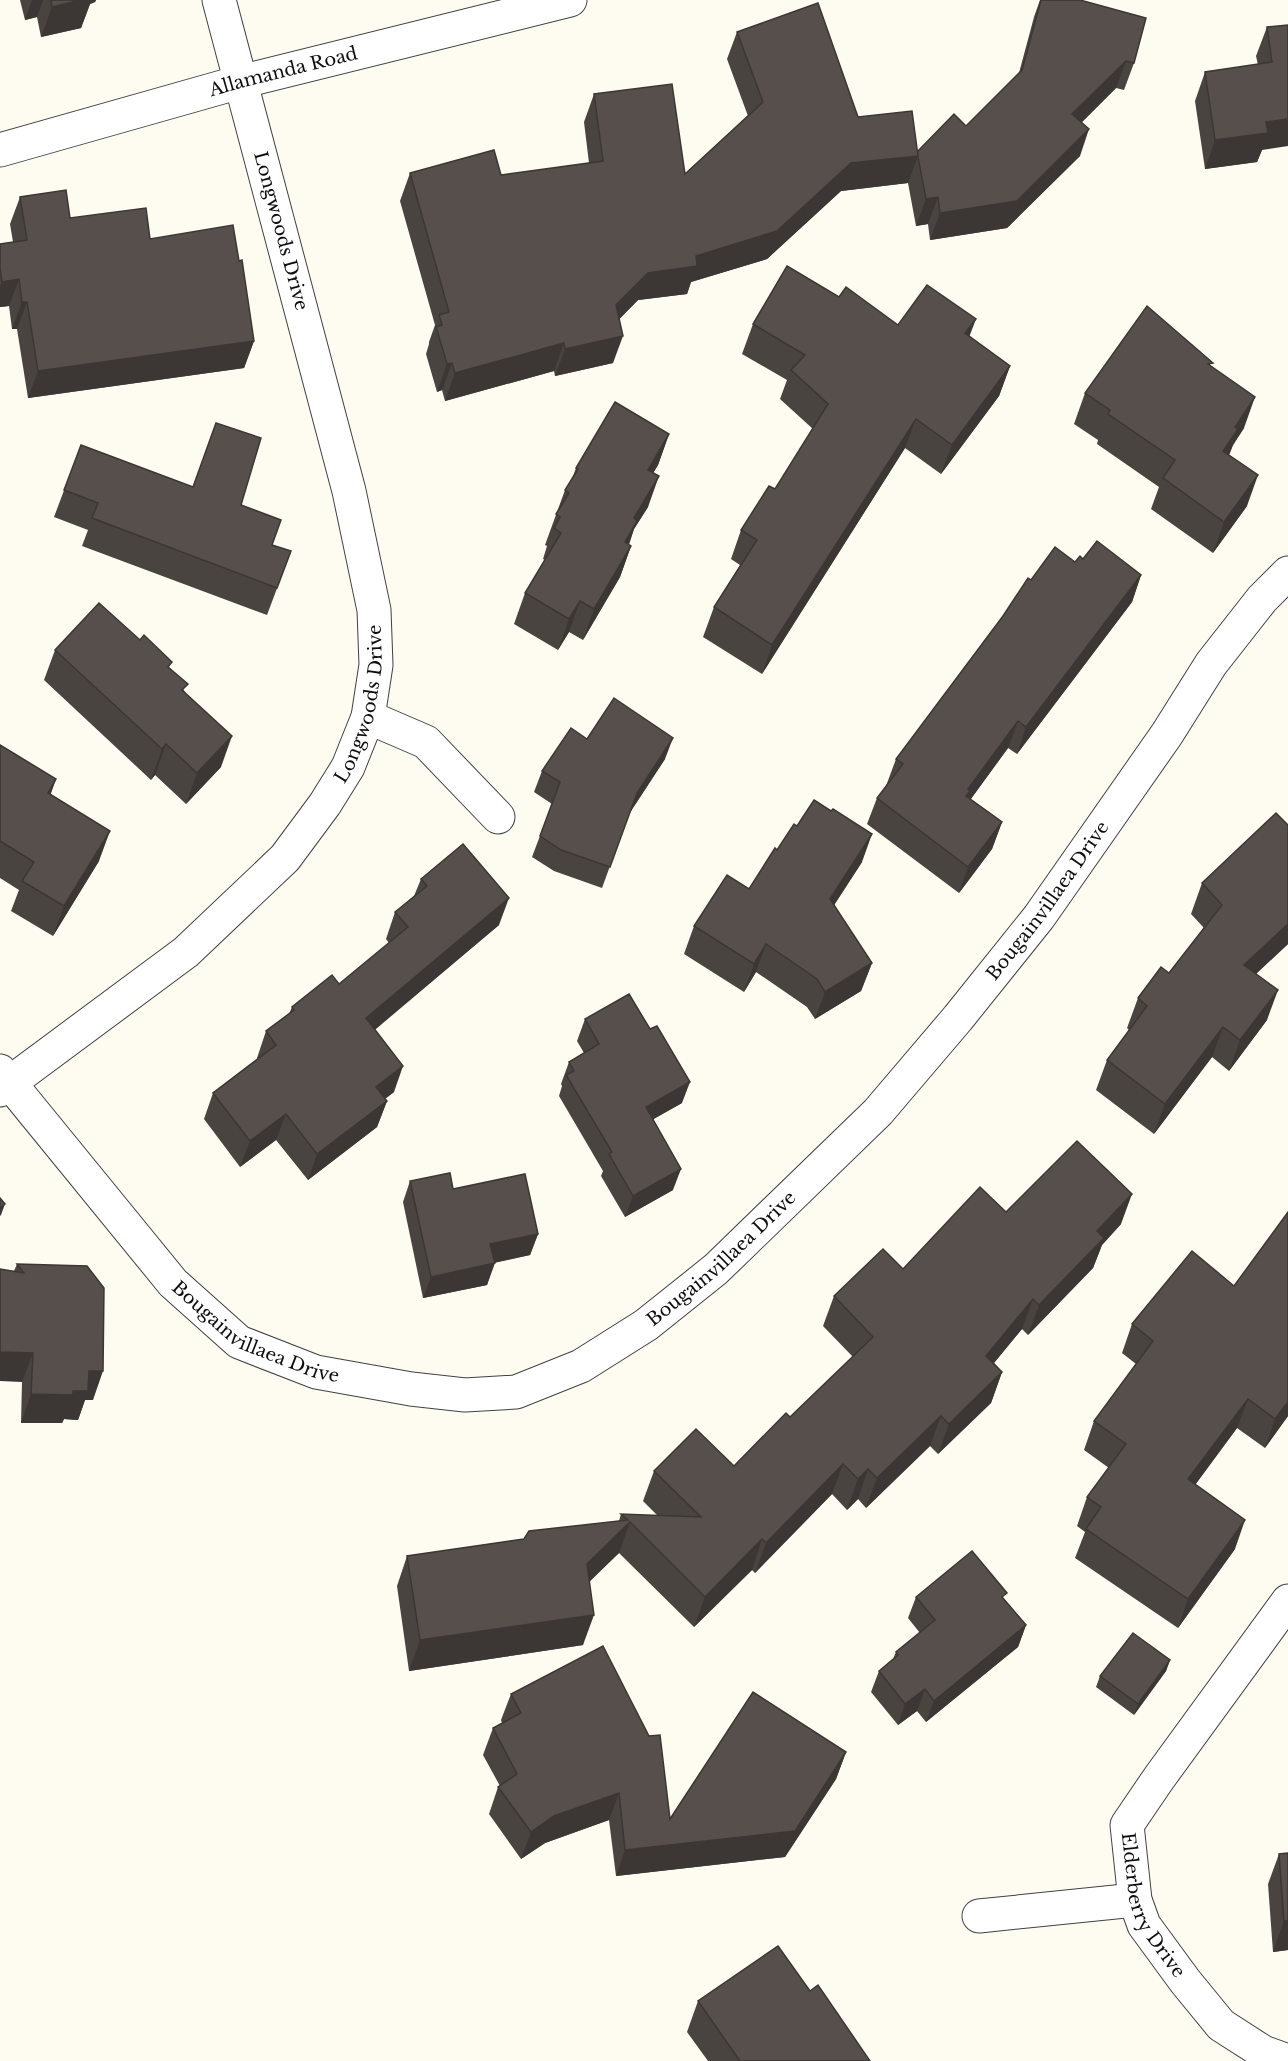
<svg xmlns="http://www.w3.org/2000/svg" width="1288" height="2061" font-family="'Libre Baskerville',serif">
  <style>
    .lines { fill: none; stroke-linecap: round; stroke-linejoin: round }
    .minor-casing { stroke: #414141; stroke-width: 35 }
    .minor { stroke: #fff; stroke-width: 33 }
    .wall { fill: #4a4440 }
    .shaded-wall { fill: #3c3734 }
    .building { fill: #564f4b; stroke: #3c3734; stroke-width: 1.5 }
    .labels { text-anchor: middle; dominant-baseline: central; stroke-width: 6; stroke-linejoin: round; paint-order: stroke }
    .street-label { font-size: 18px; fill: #0e0e0e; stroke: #fff }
  </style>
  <rect width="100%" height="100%" fill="#fefbf1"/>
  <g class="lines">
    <defs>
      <g id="minor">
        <path id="s1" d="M 0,150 L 240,82 L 570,0"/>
        <path d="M 368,717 L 426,742 L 498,817"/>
        <path id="s2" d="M 0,1071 L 173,1283 L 239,1342 L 316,1372 L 411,1389 L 465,1395 L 516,1392 L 581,1366 L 646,1325 L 716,1269 L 878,1112 L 958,1018 L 1039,917 L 1167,734 L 1211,664 L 1262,599 L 1288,573"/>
        <path id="s3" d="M 0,1090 L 186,952 L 285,858 L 325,804 L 348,767 L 368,717 L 376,665 L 374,610 L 349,491 L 219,0"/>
        <path id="s4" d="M 1288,1601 L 1159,1778 L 1127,1825 L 1135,1900 L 1144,1925 L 1185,1981 L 1221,2025 L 1263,2052 L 1288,2061"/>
        <path d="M 979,1916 L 1135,1900"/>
      </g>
    </defs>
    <!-- minor casing -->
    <use href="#minor" class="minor-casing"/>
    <!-- minor -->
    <use href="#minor" class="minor"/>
  </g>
  <!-- wall -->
  <g class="wall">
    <path d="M 20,0 L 96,0 L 95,2 L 90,4 L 81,28 L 41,37 L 37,17 L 25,20 Z"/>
    <path d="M 1040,0 L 1080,0 L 1134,63 L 1124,90 L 1116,88 L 1082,122 L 1080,156 L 1007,228 L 930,240 L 928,224 L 916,226 L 908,183 L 841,191 L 767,259 L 691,282 L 687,294 L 638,300 L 619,319 L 613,363 L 555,376 L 554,371 L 445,401 L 442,390 L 437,392 L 426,354 L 429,344 L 429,342 L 435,325 L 400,201 L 410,173 L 501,175 L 589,163 L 584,122 L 594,94 L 685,174 L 748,116 L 727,59 L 737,32 L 858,117 L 917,152 L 966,126 L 1019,73 L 1034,17 Z"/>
    <path d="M 1288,25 L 1262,150 L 1257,162 L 1205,169 L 1195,101 L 1205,72 L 1258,65 L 1256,56 L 1267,27 Z"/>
    <path d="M 20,197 L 70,218 L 150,239 L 254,341 L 244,368 L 28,398 L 17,329 L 12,329 L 9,306 L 0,307 L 0,244 L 13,242 L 10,224 Z"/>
    <path d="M 839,297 L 898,325 L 969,337 L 1010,366 L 999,396 L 941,474 L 905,448 L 762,674 L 703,637 L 714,607 L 740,565 L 731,559 L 741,530 L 775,489 L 813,429 L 780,399 L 787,380 L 742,354 L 753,324 Z"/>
    <path d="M 1212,366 L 1244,428 L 1233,445 L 1229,455 L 1247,506 L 1213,553 L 1151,509 L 1159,487 L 1097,444 L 1098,440 L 1074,424 L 1085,393 Z"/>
    <path d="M 669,434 L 658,465 L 653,473 L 648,507 L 634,529 L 629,545 L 631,546 L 620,577 L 583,640 L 569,632 L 558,650 L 514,624 L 525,593 L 545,560 L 543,559 L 547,546 L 545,545 L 565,490 L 572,479 L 576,468 Z"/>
    <path d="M 81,445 L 241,505 L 272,545 L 291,551 L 267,615 L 82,546 L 88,530 L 54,517 Z"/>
    <path d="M 1083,559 L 1141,575 L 1132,602 L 1017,754 L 1008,748 L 971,799 L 1002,822 L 992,849 L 959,893 L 867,824 L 877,798 L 886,786 L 896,759 L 1075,562 Z"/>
    <path d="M 55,650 L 170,668 L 185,692 L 221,767 L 186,804 L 155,775 L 151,780 L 44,680 Z"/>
    <path d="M 587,739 L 665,759 L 629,814 L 602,888 L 554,871 L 532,857 L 552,804 L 534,792 L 542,771 Z"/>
    <path d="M 0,745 L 56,779 L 50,795 L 99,861 L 53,936 L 11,911 L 19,890 L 0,878 Z"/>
    <path d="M 1288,825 L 1288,944 L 1256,974 L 1267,1020 L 1229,1071 L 1212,1057 L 1154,1134 L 1096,1090 L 1107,1060 L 1129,1030 L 1127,1028 L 1138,998 L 1169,973 L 1204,928 L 1191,914 L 1202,883 Z"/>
    <path d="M 777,850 L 862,862 L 834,905 L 872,963 L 861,991 L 815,1019 L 807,1007 L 756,972 L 744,992 L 684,954 L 694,926 L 749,889 Z"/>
    <path d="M 421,879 L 499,925 L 375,1029 L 394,1092 L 385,1099 L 387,1101 L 377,1127 L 308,1180 L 276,1140 L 240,1167 L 204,1119 L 213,1093 L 258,1059 L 257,1058 L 266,1031 L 289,1014 L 292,1007 L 339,984 L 389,943 L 386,939 L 395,912 L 414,896 Z"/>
    <path d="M 585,1019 L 682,1103 L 653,1119 L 673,1190 L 625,1217 L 601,1176 L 603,1171 L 559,1096 L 562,1086 L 561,1084 L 569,1062 L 584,1053 L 577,1041 Z"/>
    <path d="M 410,1181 L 453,1189 L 538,1234 L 530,1255 L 494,1263 L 487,1285 L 423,1298 L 403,1202 Z"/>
    <path d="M 1006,1212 L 1121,1224 L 1102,1245 L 1093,1268 L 1028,1335 L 1022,1329 L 994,1363 L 1002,1372 L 991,1403 L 938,1454 L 930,1446 L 866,1508 L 858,1499 L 847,1510 L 832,1494 L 755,1573 L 752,1570 L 694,1627 L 619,1553 L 589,1581 L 583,1645 L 409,1671 L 397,1586 L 407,1556 L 524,1539 L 619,1521 L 621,1514 L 658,1516 L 643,1501 L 654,1471 L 734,1466 L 790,1417 L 853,1357 L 823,1326 L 834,1296 L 903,1269 Z"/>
    <path d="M 1288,1212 L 1288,1416 L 1265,1448 L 1237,1428 L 1195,1485 L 1235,1549 L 1178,1628 L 1075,1558 L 1085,1532 L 1077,1526 L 1087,1497 L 1109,1468 L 1084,1450 L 1094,1421 L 1136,1364 L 1122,1353 L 1132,1324 L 1234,1286 Z"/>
    <path d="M 17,1264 L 87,1266 L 93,1400 L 85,1400 L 78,1420 L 64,1419 L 62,1423 L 21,1423 L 22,1382 L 14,1271 Z"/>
    <path d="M 916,1597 L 1005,1600 L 1026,1625 L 1018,1647 L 926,1722 L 917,1711 L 898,1725 L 871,1692 L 879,1671 L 893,1659 L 896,1652 L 920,1633 L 908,1618 Z"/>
    <path d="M 1170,1660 L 1166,1671 L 1134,1715 L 1096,1687 L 1100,1676 Z"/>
    <path d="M 511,1694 L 670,1819 L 846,1752 L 836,1779 L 785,1857 L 616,1876 L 609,1820 L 545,1843 L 521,1859 L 489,1814 L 498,1787 L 500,1786 L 483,1755 L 493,1728 L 502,1723 L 501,1720 Z"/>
    <path d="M 1288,1853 L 1288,1950 L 1273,1952 L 1268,1884 L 1279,1854 Z"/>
    <path d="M 810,1991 L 870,2061 L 708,2061 L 687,2032 L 698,2001 Z"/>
  </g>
  <!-- shaded-wall -->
  <g class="shaded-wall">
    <path d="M 32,0 L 43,0 L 37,17 L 25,20 Z"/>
    <path d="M 79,0 L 96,0 L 95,2 L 90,4 L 81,28 L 41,37 L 52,7 Z"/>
    <path d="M 1126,61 L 1116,88 L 1063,141 L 1072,114 Z"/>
    <path d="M 1288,119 L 1288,146 L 1262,150 L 1257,162 L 1205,169 L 1215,140 L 1266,122 Z"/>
    <path d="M 1089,129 L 1080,156 L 1007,228 L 930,240 L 940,213 Z"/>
    <path d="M 918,156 L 908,183 L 841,191 L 767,259 L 691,282 L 687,294 L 638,300 L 606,333 L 616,305 L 648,273 L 696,256 L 851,163 Z"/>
    <path d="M 938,197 L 928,224 L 916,226 L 926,199 Z"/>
    <path d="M 19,279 L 9,306 L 0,307 L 0,287 L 2,282 Z"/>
    <path d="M 22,302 L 27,302 L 17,329 L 12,329 Z"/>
    <path d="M 976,319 L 965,348 L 965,333 Z"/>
    <path d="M 623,336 L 613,363 L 555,376 L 565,349 Z"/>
    <path d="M 254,341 L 244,368 L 28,398 L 38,371 Z"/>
    <path d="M 564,343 L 554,371 L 445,401 L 455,373 Z"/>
    <path d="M 452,363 L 442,390 L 437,392 L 447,364 Z"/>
    <path d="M 1010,366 L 999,396 L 941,474 L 952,445 Z"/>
    <path d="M 1255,397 L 1244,428 L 1233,445 L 1227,460 L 1223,451 L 1235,427 Z"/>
    <path d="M 916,419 L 905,448 L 762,674 L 772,645 Z"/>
    <path d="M 669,434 L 658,465 L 637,500 L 648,470 Z"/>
    <path d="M 1258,475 L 1247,506 L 1213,553 L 1224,522 Z"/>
    <path d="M 659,476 L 648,507 L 634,529 L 626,551 L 614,573 L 634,518 Z"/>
    <path d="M 631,546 L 620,577 L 583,640 L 594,609 Z"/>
    <path d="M 1141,575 L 1132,602 L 1017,754 L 1026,727 Z"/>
    <path d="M 580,601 L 569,632 L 558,650 L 569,619 Z"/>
    <path d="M 1018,721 L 1008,748 L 964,808 L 968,789 Z"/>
    <path d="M 232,736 L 221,767 L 186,804 L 197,773 Z"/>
    <path d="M 673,738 L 665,759 L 629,814 L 637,793 Z"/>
    <path d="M 166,744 L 155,775 L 151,780 L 162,749 Z"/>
    <path d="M 56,779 L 45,810 L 48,793 Z"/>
    <path d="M 1002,822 L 992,849 L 959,893 L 968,867 Z"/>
    <path d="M 110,831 L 99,861 L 53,936 L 64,906 Z"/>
    <path d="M 872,834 L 862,862 L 820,927 L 830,899 Z"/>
    <path d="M 509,898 L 499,925 L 357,1045 L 366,1018 Z"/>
    <path d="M 1288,924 L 1288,944 L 1233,995 L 1244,965 Z"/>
    <path d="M 766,944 L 756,972 L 744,992 L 754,964 Z"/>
    <path d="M 872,963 L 861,991 L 815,1019 L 825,992 Z"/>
    <path d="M 1278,990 L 1267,1020 L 1229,1071 L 1240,1040 Z"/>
    <path d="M 1223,1027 L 1212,1057 L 1154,1134 L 1165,1104 Z"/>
    <path d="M 403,1066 L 394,1092 L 366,1113 L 376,1087 Z"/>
    <path d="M 690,1082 L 682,1103 L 638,1128 L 646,1107 Z"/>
    <path d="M 387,1101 L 377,1127 L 308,1180 L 317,1154 Z"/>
    <path d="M 286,1114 L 276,1140 L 240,1167 L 250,1141 Z"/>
    <path d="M 681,1169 L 673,1190 L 625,1217 L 633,1196 Z"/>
    <path d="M 1132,1194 L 1121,1224 L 1102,1245 L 1093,1268 L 1028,1335 L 1039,1305 L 1097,1231 Z"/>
    <path d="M 5,1204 L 1,1215 L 0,1216 L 0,1208 Z"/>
    <path d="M 538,1234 L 530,1255 L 482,1265 L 490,1244 Z"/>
    <path d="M 495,1263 L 487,1285 L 423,1298 L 431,1277 Z"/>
    <path d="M 1033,1299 L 1022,1329 L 975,1386 L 986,1356 Z"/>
    <path d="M 0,1352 L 33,1353 L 22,1382 L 0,1381 Z"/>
    <path d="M 89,1371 L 103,1371 L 93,1400 L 85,1400 L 78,1420 L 64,1419 L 62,1423 L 21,1423 L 31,1394 L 73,1391 Z"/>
    <path d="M 1002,1372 L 991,1403 L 938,1454 L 949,1424 Z"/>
    <path d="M 1248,1399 L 1237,1428 L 1178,1508 L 1188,1479 Z"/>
    <path d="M 1288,1402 L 1288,1416 L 1265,1448 L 1275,1419 Z"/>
    <path d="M 941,1416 L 930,1446 L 866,1508 L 877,1478 Z"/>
    <path d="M 843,1464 L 832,1494 L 755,1573 L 766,1543 Z"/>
    <path d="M 868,1469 L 858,1499 L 847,1510 L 858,1479 Z"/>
    <path d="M 1245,1520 L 1235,1549 L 1178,1628 L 1188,1599 Z"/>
    <path d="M 630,1522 L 619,1553 L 576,1595 L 587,1564 Z"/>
    <path d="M 762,1539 L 752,1570 L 694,1627 L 705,1597 Z"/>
    <path d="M 594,1615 L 583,1645 L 409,1671 L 420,1640 Z"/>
    <path d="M 1026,1625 L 1018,1647 L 926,1722 L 934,1701 Z"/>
    <path d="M 1170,1660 L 1166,1671 L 1134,1715 L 1138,1704 Z"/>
    <path d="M 925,1689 L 917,1711 L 898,1725 L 905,1704 Z"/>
    <path d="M 846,1752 L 836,1779 L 785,1857 L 616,1876 L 625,1850 Z"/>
    <path d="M 619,1793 L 609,1820 L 545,1843 L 521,1859 L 531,1832 L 554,1816 Z"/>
    <path d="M 1284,1921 L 1288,1921 L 1288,1950 L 1273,1952 Z"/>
  </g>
  <!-- building -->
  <g class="building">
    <path d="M 51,0 L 80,0 L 52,7 Z"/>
    <path d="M 1041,0 L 1080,0 L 1146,18 L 1134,63 L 1126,61 L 1072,114 L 1089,129 L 1017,201 L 940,213 L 938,197 L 926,199 L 917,152 L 954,114 L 966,126 L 1022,70 Z"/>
    <path d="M 818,3 L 858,117 L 912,111 L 918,156 L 851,163 L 777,231 L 696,256 L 697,266 L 648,273 L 616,305 L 623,336 L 565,349 L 564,343 L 455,373 L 452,363 L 447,364 L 436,327 L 442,325 L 439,315 L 449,312 L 410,173 L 494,150 L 501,175 L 603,161 L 594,94 L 672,84 L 685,174 L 763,102 L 737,32 Z"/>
    <path d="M 1288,25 L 1288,119 L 1266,122 L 1268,133 L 1215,140 L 1205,72 L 1272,62 L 1267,27 Z"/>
    <path d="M 66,190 L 70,218 L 146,208 L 150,239 L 233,225 L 239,261 L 242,260 L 254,341 L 38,371 L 27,302 L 22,302 L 19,279 L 2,282 L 0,268 L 0,244 L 27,240 L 20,197 Z"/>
    <path d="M 787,266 L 839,297 L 846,287 L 898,325 L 927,285 L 976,319 L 965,333 L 1010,366 L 952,445 L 916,419 L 772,645 L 714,607 L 757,540 L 741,530 L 769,486 L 775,489 L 828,404 L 791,370 L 805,355 L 753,324 Z"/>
    <path d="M 1147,306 L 1213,363 L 1208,364 L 1255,397 L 1235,427 L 1238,429 L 1223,451 L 1258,475 L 1224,522 L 1163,478 L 1175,460 L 1108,414 L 1110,410 L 1085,393 Z"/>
    <path d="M 615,402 L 669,434 L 648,470 L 659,476 L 634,518 L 637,521 L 625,542 L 631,546 L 594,609 L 580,601 L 569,619 L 525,593 L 561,533 L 554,528 L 560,517 L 556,514 L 569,493 L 565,490 L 578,469 L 576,468 Z"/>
    <path d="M 216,423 L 261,438 L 241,505 L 281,520 L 272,545 L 291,551 L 277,588 L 92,518 L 98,503 L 64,490 L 81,445 L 193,487 Z"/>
    <path d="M 1097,541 L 1141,575 L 1026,727 L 1018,721 L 968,789 L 970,791 L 966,796 L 1002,822 L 968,867 L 877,798 L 903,764 L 896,759 L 1003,616 L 1028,578 L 1031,580 L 1055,547 L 1075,562 L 1080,556 L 1083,559 Z"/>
    <path d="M 99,603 L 140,640 L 144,635 L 172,662 L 168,667 L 188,684 L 182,690 L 232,736 L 197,773 L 166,744 L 162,749 L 55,650 Z"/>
    <path d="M 614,698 L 673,738 L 637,793 L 610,867 L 561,850 L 540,836 L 560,782 L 542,771 L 571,728 L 587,739 Z"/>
    <path d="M 0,745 L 56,779 L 48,793 L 110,831 L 64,906 L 22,881 L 34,862 L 0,841 Z"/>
    <path d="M 814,800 L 831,811 L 833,809 L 872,834 L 830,899 L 872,963 L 825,992 L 817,979 L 766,944 L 754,964 L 694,926 L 727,875 L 749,889 L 775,848 L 777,850 L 794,824 L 797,826 Z"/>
    <path d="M 1276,813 L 1288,825 L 1288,924 L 1244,965 L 1278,990 L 1240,1040 L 1223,1027 L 1165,1104 L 1107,1060 L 1147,1006 L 1138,998 L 1161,967 L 1169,973 L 1222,905 L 1202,883 Z"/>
    <path d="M 463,844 L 509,898 L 366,1018 L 403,1066 L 376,1087 L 387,1101 L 317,1154 L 286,1114 L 250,1141 L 213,1093 L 276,1045 L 266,1031 L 294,1010 L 292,1007 L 332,975 L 339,984 L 408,927 L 395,912 L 427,886 L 421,879 Z"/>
    <path d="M 629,994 L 650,1029 L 657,1026 L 690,1082 L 646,1107 L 681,1169 L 633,1196 L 609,1154 L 612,1152 L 566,1075 L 574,1071 L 569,1062 L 599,1044 L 585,1019 Z"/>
    <path d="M 1077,1141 L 1132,1194 L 1097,1231 L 1104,1238 L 1039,1305 L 1033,1299 L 986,1356 L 1002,1372 L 949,1424 L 941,1416 L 877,1478 L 868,1469 L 858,1479 L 843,1464 L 766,1543 L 762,1539 L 705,1597 L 630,1522 L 587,1564 L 594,1615 L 420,1640 L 407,1556 L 524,1539 L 529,1531 L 628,1520 L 621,1514 L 701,1517 L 654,1471 L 696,1429 L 734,1466 L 786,1413 L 790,1417 L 873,1337 L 834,1296 L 883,1249 L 903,1269 L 980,1187 L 1006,1212 Z"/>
    <path d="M 450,1173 L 453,1189 L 525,1174 L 538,1234 L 490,1244 L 495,1263 L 431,1277 L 410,1181 Z"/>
    <path d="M 0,1198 L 5,1204 L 0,1208 Z"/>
    <path d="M 1288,1212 L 1288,1402 L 1275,1419 L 1248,1399 L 1188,1479 L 1245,1520 L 1188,1599 L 1086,1529 L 1101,1507 L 1087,1497 L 1126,1444 L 1094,1421 L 1153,1341 L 1132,1324 L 1192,1251 L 1234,1286 Z"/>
    <path d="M 17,1264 L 87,1266 L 104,1288 L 103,1371 L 89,1371 L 88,1391 L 73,1391 L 73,1395 L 31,1394 L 33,1353 L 0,1352 L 0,1269 L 24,1273 Z"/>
    <path d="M 972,1551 L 1007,1593 L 1002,1597 L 1026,1625 L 934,1701 L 925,1689 L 905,1704 L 879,1671 L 898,1655 L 896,1652 L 935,1620 L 916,1597 Z"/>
    <path d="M 1133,1633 L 1170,1660 L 1138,1704 L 1100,1676 Z"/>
    <path d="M 603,1646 L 649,1736 L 660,1735 L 670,1819 L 753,1692 L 846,1752 L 795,1831 L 625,1850 L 619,1793 L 554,1816 L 531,1832 L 498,1787 L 517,1774 L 493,1728 L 521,1713 L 511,1694 Z"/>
    <path d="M 1288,1853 L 1288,1921 L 1284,1921 L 1279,1854 Z"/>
    <path d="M 778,1946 L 810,1991 L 818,1985 L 870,2061 L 740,2061 L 698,2001 Z"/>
  </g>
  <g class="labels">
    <!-- street labels -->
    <g class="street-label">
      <text stroke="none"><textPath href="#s1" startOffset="294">Allamanda Road</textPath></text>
      <text transform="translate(281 231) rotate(75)">Longwoods Drive</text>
      <text stroke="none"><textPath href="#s3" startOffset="544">Longwoods Drive</textPath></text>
      <text stroke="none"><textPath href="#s2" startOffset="1380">Bougainvillaea Drive</textPath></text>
      <text stroke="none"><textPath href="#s2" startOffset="894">Bougainvillaea Drive</textPath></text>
      <text stroke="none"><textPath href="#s2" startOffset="372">Bougainvillaea Drive</textPath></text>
      <text stroke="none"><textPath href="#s4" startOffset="362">Elderberry Drive</textPath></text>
    </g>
  </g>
</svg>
